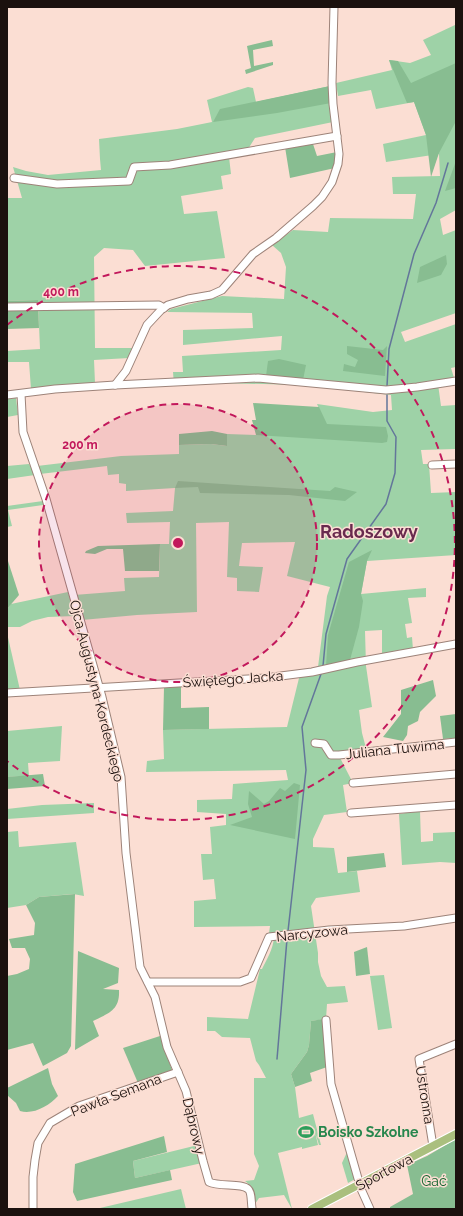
<svg xmlns="http://www.w3.org/2000/svg" width="463" height="1216" font-family="Raleway,sans-serif">
  <style>
    .green { fill: #9ed2a7 }
    .forest { fill: #88bd91 }
    .lines { fill: none; stroke-linecap: round; stroke-linejoin: round }
    .stream { stroke: #63769a; stroke-width: 1.5 }
    .minor-casing { stroke: #9d8379; stroke-width: 9 }
    .major-casing { stroke: #fff; stroke-width: 10 }
    .minor { stroke: #fff; stroke-width: 7 }
    .major { stroke: #aabf7e; stroke-width: 8 }
    .ring { fill: none; stroke: #c2185b; stroke-width: 2; stroke-dasharray: 7 5 }
    .labels { text-anchor: middle; dominant-baseline: central; stroke-width: 3; stroke-linejoin: round; paint-order: stroke }
    .street-label { font-size: 14px; fill: #1b110e; stroke: #fbded3 }
    .leisure-label { font-size: 14px; font-weight: bold; fill: #27864d; stroke: #fbded3; text-anchor: start }
    .park-label { font-size: 14px; fill: #13632d; stroke: #fbded3 }
    .district-label { font-size: 18px; font-weight: bold; fill: #692a4e; stroke: #fbded3 }
    .centre { fill: #c2185b; stroke: #fbded3; stroke-width: 2 }
    .ring-label { font-size: 12px; text-anchor: middle; font-weight: bold; fill: #c2185b; stroke: #fbded3; stroke-width: 3; stroke-linejoin: round; paint-order: stroke }
  </style>
  <rect width="100%" height="100%" fill="#fbded3"/>
  <!-- green -->
  <g class="green">
    <path d="M 455,25 L 456,210 L 440,219 L 443,235 L 456,230 L 456,313 L 401,332 L 405,342 L 456,324 L 456,367 L 451,368 L 455,381 L 438,384 L 441,406 L 456,405 L 455,449 L 421,450 L 423,464 L 429,464 L 431,493 L 456,492 L 456,555 L 367,561 L 361,594 L 426,588 L 426,597 L 408,598 L 412,623 L 405,624 L 407,638 L 412,637 L 413,650 L 382,657 L 382,630 L 365,631 L 366,666 L 372,707 L 359,710 L 362,733 L 366,748 L 337,752 L 353,783 L 343,785 L 347,812 L 324,815 L 313,839 L 313,847 L 334,848 L 338,873 L 357,871 L 360,892 L 316,898 L 311,906 L 318,953 L 318,962 L 321,976 L 327,987 L 345,986 L 348,1002 L 327,1004 L 326,1019 L 311,1021 L 309,1045 L 307,1052 L 291,1074 L 295,1087 L 299,1118 L 313,1114 L 321,1145 L 319,1145 L 315,1132 L 318,1145 L 302,1149 L 302,1147 L 278,1153 L 292,1209 L 284,1195 L 259,1198 L 255,1204 L 251,1186 L 245,1181 L 254,1180 L 259,1166 L 254,1154 L 254,1078 L 266,1078 L 259,1065 L 256,1061 L 250,1038 L 222,1037 L 215,1031 L 207,1031 L 207,1017 L 248,1019 L 260,969 L 262,969 C 267,959 273,949 274,938 L 282,935 L 269,933 L 270,926 L 194,927 L 194,901 L 216,899 L 214,879 L 203,880 L 201,854 L 212,854 L 210,827 L 226,825 L 226,814 L 197,812 L 197,800 L 232,799 L 233,784 L 288,780 L 286,770 L 146,772 L 147,761 L 164,759 L 163,730 L 287,727 L 300,674 L 318,667 L 327,596 L 330,587 L 287,576 L 295,542 L 242,543 L 239,566 L 263,567 L 259,592 L 237,591 L 237,578 L 227,577 L 229,522 L 196,523 L 197,612 L 137,615 L 82,620 L 74,595 L 125,591 L 124,578 L 159,577 L 160,544 L 169,544 L 170,522 L 127,523 L 126,513 L 173,511 L 175,488 L 126,491 L 126,484 L 119,483 L 119,474 L 108,475 L 107,466 L 40,474 L 37,466 L 121,456 L 179,454 L 179,445 L 211,444 L 227,446 L 227,434 L 256,435 L 256,428 L 252,420 L 326,424 L 317,404 L 373,412 L 392,410 L 391,395 L 301,385 L 218,383 L 174,385 L 173,372 L 183,372 L 182,356 L 281,350 L 282,336 L 183,345 L 183,330 L 253,328 L 252,313 L 167,312 L 171,309 L 222,296 L 284,299 L 286,267 L 281,253 L 272,245 L 293,230 L 328,232 L 330,218 L 413,219 L 416,194 L 393,194 L 392,177 L 440,176 L 439,154 L 386,162 L 383,144 L 426,135 L 414,102 L 376,109 L 371,90 L 338,96 L 336,83 L 392,70 L 389,60 L 410,63 L 431,55 L 423,40 Z"/>
    <path d="M 330,86 L 333,122 L 255,138 L 248,149 L 229,157 L 231,174 L 221,176 L 223,189 L 181,196 L 184,214 L 217,211 L 225,258 L 145,266 L 133,250 L 104,248 L 94,257 L 95,348 L 133,348 L 129,358 L 94,360 L 95,383 L 31,389 L 29,362 L 7,362 L 7,351 L 40,349 L 38,300 L 7,301 L 7,198 L 22,198 L 13,167 L 26,171 L 48,175 L 101,170 L 100,159 L 99,139 L 177,129 L 212,122 L 207,100 L 248,87 L 253,88 L 256,102 Z"/>
    <path d="M 16,398 L 18,415 L 7,417 L 7,399 Z"/>
    <path d="M 29,464 L 35,475 L 7,479 L 7,466 Z"/>
    <path d="M 43,501 L 43,505 L 8,510 L 12,526 L 7,527 L 7,506 Z"/>
    <path d="M 68,592 L 75,616 L 48,617 L 32,621 L 20,627 L 7,627 L 7,609 L 11,604 Z"/>
    <path d="M 7,633 L 20,690 L 7,691 Z"/>
    <path d="M 62,726 L 60,761 L 28,763 L 29,776 L 7,777 L 7,731 Z"/>
    <path d="M 94,803 L 94,813 L 7,819 L 7,809 L 42,805 Z"/>
    <path d="M 420,811 L 421,842 L 433,841 L 433,833 L 455,832 L 455,841 L 456,841 L 456,863 L 440,862 L 402,865 L 399,814 Z"/>
    <path d="M 18,831 L 19,847 L 76,842 L 84,896 L 73,894 L 39,897 L 26,905 L 7,908 L 7,832 Z"/>
    <path d="M 384,975 L 392,1028 L 378,1030 L 370,976 Z"/>
    <path d="M 198,1145 L 202,1163 L 135,1178 L 133,1161 Z"/>
    <path d="M 348,1150 L 357,1178 L 348,1183 L 342,1163 Z"/>
    <path d="M 181,1189 L 186,1209 L 100,1209 L 100,1208 Z"/>
  </g>
  <!-- forest -->
  <g class="forest">
    <path d="M 272,40 L 273,46 L 253,50 L 254,66 L 273,62 L 273,65 L 246,74 L 245,70 L 251,68 L 247,46 Z"/>
    <path d="M 389,60 L 398,61 L 411,83 L 456,63 L 456,121 L 439,153 L 431,177 L 426,135 L 414,102 L 407,103 Z"/>
    <path d="M 330,86 L 331,103 L 277,113 L 213,122 L 220,109 Z"/>
    <path d="M 312,141 L 317,156 L 337,152 L 335,168 L 290,178 L 285,147 Z"/>
    <path d="M 456,161 L 456,188 L 445,191 Z"/>
    <path d="M 446,255 L 447,264 L 441,275 L 417,283 L 420,267 Z"/>
    <path d="M 38,300 L 39,328 L 7,329 L 7,301 Z"/>
    <path d="M 347,346 L 383,350 L 387,346 L 385,376 L 343,371 L 344,364 L 355,367 L 358,360 L 347,354 Z"/>
    <path d="M 279,359 L 306,365 L 303,380 L 266,376 L 268,361 Z"/>
    <path d="M 253,403 L 319,407 L 327,424 L 386,427 L 388,436 L 387,442 L 382,443 L 256,435 L 252,420 L 256,420 Z"/>
    <path d="M 212,431 L 227,434 L 227,446 L 211,444 L 179,445 L 179,434 Z"/>
    <path d="M 178,481 L 330,491 L 335,487 L 357,492 L 345,501 L 289,495 L 200,493 L 198,487 L 175,488 Z"/>
    <path d="M 160,544 L 159,571 L 125,571 L 123,549 L 107,549 L 95,554 L 85,553 L 86,551 L 98,546 Z"/>
    <path d="M 372,550 L 367,561 L 361,594 L 363,601 L 359,627 L 350,660 L 326,666 L 328,635 L 349,562 Z"/>
    <path d="M 7,558 L 19,595 L 7,609 Z"/>
    <path d="M 433,680 L 436,696 L 420,712 L 418,721 L 408,726 L 407,735 L 403,741 L 383,737 L 401,714 L 401,690 Z"/>
    <path d="M 181,686 L 181,708 L 209,707 L 209,729 L 163,730 L 164,687 Z"/>
    <path d="M 456,714 L 456,738 L 443,739 L 440,716 Z"/>
    <path d="M 43,774 L 45,786 L 7,789 L 7,777 Z"/>
    <path d="M 294,783 L 300,785 L 295,839 L 230,825 L 252,817 L 248,804 L 249,791 L 264,804 L 269,801 L 280,788 L 285,791 Z"/>
    <path d="M 384,853 L 386,867 L 347,872 L 347,857 Z"/>
    <path d="M 75,894 L 71,1046 L 67,1053 L 43,1066 L 33,1043 L 7,1050 L 7,976 L 17,974 L 29,969 L 30,959 L 25,948 L 12,948 L 9,939 L 34,935 L 35,923 L 26,905 L 39,897 Z"/>
    <path d="M 367,947 L 370,974 L 356,976 L 354,952 Z"/>
    <path d="M 78,951 L 119,968 L 118,983 L 103,989 L 119,990 C 120,1010 109,1013 93,1021 L 99,1036 L 75,1050 Z"/>
    <path d="M 323,1019 L 327,1067 L 310,1073 L 312,1081 L 295,1087 L 291,1074 L 307,1052 L 309,1045 L 311,1021 Z"/>
    <path d="M 160,1036 L 172,1070 L 138,1083 L 123,1048 Z"/>
    <path d="M 48,1068 L 52,1084 L 58,1096 C 49,1106 33,1115 20,1111 L 16,1103 L 7,1095 L 7,1088 Z"/>
    <path d="M 164,1136 L 167,1152 L 133,1161 L 135,1178 L 170,1170 L 172,1180 L 77,1201 L 73,1192 L 75,1164 Z"/>
    <path d="M 456,1139 L 456,1209 L 390,1209 L 390,1207 L 413,1194 L 407,1165 L 427,1156 Z"/>
  </g>
  <g class="lines">
    <!-- stream -->
    <g class="stream">
      <path d="M 387,386 L 389,349 L 414,254 L 436,203 L 448,163"/>
      <path d="M 323,666 L 326,634 L 347,559 L 386,504 L 395,473 L 396,437 L 387,421 L 387,395"/>
      <path d="M 288,931 L 306,770 L 302,727 L 321,674"/>
      <path d="M 277,1059 L 287,939"/>
    </g>
    <defs>
      <g id="minor">
        <path d="M 14,178 L 57,184 L 129,181 L 134,167 L 170,165 L 337,136"/>
        <path d="M 7,307 L 159,305 L 164,308"/>
        <path d="M 115,385 L 126,371 L 147,325 L 161,310 L 168,305 L 188,299 L 211,295 L 222,290 L 253,254 L 276,238 L 313,206 L 322,197 L 332,182 L 338,164 L 339,154 L 333,104 L 332,83 L 334,7"/>
        <path d="M 21,394 L 23,432 L 46,499 L 102,697 L 121,777 L 126,853 L 140,967 L 155,997 L 167,1047 L 186,1091 L 203,1161 L 209,1182 C 219,1187 242,1183 248,1189 C 252,1192 251,1203 252,1208"/>
        <path d="M 7,395 L 55,389 L 115,385 L 258,378 L 386,390 L 417,387 L 456,381"/>
        <path d="M 432,465 L 456,464"/>
        <path d="M 7,693 L 265,678 L 312,672 L 357,662 L 456,644"/>
        <path d="M 315,743 L 324,744 L 331,755 L 339,755 L 456,742"/>
        <path d="M 353,783 L 456,774"/>
        <path d="M 351,813 L 456,805"/>
        <path d="M 148,982 L 240,982 L 251,978 L 269,937 L 329,930 L 404,926 L 456,918"/>
        <path d="M 326,1020 L 331,1084 L 361,1189 L 370,1209"/>
        <path d="M 433,1146 L 419,1059 L 456,1044"/>
        <path d="M 33,1209 L 33,1177 L 35,1160 L 38,1143 L 50,1123 L 79,1106 L 178,1072"/>
      </g>
      <path id="major" d="M 312,1209 L 456,1134"/>
    </defs>
    <!-- minor casing -->
    <use href="#minor" class="minor-casing"/>
    <!-- major casing -->
    <use href="#major" class="major-casing"/>
    <!-- minor -->
    <use href="#minor" class="minor"/>
    <!-- major -->
    <use href="#major" class="major"/>
  </g>
  <!-- distance rings -->
  <circle cx="178" cy="543" r="139" fill="#c2185b" fill-opacity=".12"/>
  <g class="ring">
    <circle cx="178" cy="543" r="139"/>
    <path d="M7 325A277 277 0 1 1 7 761"/>
  </g>
  <!-- icons -->
  <defs>
    <symbol id="stadium-bare" viewBox="-9 -9 18 18"><path d="M0-5a6.5 5 0 1 0 0 10a6.5 5 0 1 0 0-10ZM-3.5-1.8h7v3.6h-7Z" fill="#2e9e5b" stroke="#fbded3" stroke-width="2.5" paint-order="stroke"/></symbol>
  </defs>
  <g fill-rule="evenodd">
    <use href="#stadium-bare" x="295" y="1121" width="22" height="22"/>
  </g>
  <g class="labels">
    <!-- street labels -->
    <g class="street-label">
      <text transform="translate(233 679) rotate(-4)">Świętego Jacka</text>
      <text transform="translate(97 691) rotate(76)">Ojca Augustyna Kordeckiego</text>
      <text transform="translate(395 749) rotate(-6)">Juliana Tuwima</text>
      <text transform="translate(312 933) rotate(-6)">Narcyzowa</text>
      <text transform="translate(116 1095) rotate(-21)">Pawła Semana</text>
      <text transform="translate(425 1095) rotate(81)">Ustronna</text>
      <text transform="translate(194 1126) rotate(77)">Dąbrowy</text>
      <text transform="translate(384 1172) rotate(-28)">Sportowa</text>
    </g>
    <!-- leisure labels -->
    <g class="leisure-label">
      <text x="318" y="1132">Boisko Szkolne</text>
    </g>
    <!-- park labels -->
    <g class="park-label">
      <text x="434" y="1181">Gać</text>
    </g>
    <!-- district labels -->
    <g class="district-label">
      <text x="369" y="531">Radoszowy</text>
    </g>
  </g>
  <circle cx="178" cy="543" r="6" class="centre"/>
  <g class="ring-label">
    <text x="61" y="296">400 m</text>
    <text x="80" y="449">200 m</text>
  </g>
  <!-- border -->
  <rect width="463" height="1216" fill="none" stroke="#1b110e" stroke-width="16"/>
</svg>
